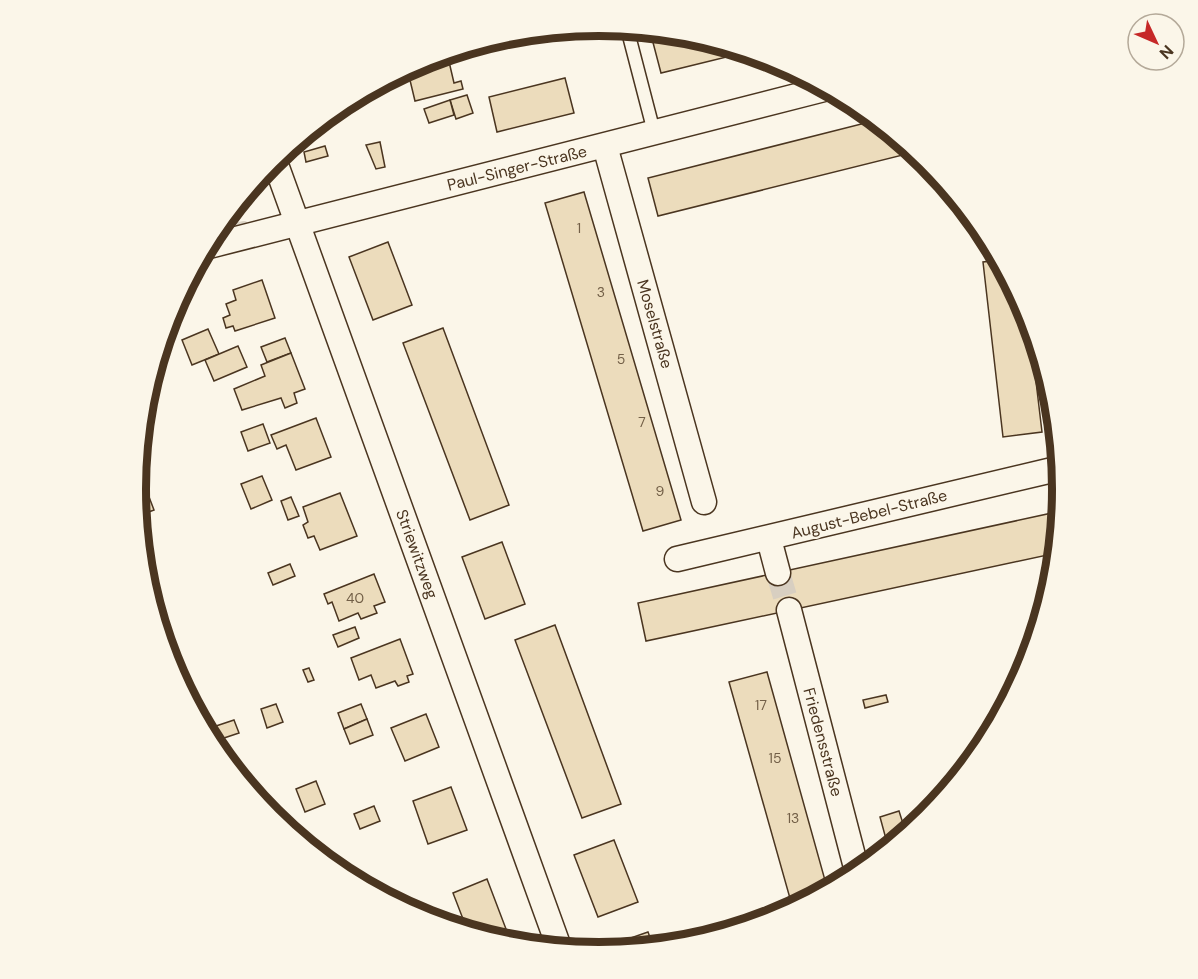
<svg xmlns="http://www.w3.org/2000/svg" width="1198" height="979" font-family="'DM Sans',sans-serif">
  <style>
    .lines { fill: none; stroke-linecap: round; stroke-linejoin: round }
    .stream { stroke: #dcd4c6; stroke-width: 8 }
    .building { fill: #ecdcbc; stroke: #4a3520; stroke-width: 1.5 }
    .minor-tunnel { stroke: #d8cfc1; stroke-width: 24; stroke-dasharray: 24 12; stroke-linecap: butt }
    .service-casing { stroke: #4a3520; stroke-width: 15 }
    .minor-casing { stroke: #4a3520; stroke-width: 27 }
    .service { stroke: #fbf6e9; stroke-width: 12 }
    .minor { stroke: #fbf6e9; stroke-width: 24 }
    .labels { text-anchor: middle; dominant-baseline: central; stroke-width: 4.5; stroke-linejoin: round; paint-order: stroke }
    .number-label { font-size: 14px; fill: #725f47 }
    .street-label { font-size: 16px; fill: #4a3520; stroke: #fbf6e9 }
    .rim { fill: none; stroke: #4a3520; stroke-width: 8 }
  </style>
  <rect width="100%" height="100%" fill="#fbf6e9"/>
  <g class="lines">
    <!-- stream -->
    <path class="stream" d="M 221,230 L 244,225"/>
  </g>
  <!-- building -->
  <g class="building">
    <path d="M 650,31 L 690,34 L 747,52 L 661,73 Z"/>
    <path d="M 447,53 L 454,83 L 461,81 L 463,89 L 415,101 L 409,76 L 427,72 L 424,60 Z"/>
    <path d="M 565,78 L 574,113 L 497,132 L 489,97 Z"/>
    <path d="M 467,95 L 473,113 L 456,119 L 450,100 Z"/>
    <path d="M 450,100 L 454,115 L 429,123 L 424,109 Z"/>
    <path d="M 331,112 L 335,122 L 306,133 Z"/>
    <path d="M 877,120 L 915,152 L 658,216 L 648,178 Z"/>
    <path d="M 380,142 L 385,167 L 376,169 L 366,145 Z"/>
    <path d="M 325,146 L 328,156 L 306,162 L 304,152 Z"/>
    <path d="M 584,192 L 681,520 L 643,531 L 545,203 Z"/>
    <path d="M 388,242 L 412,305 L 373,320 L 349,257 Z"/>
    <path d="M 1000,260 L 1028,314 L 1042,432 L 1003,437 L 983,262 Z"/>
    <path d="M 262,280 L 275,318 L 235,331 L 233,326 L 226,328 L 223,318 L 230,315 L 226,304 L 236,300 L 233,290 Z"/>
    <path d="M 443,328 L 509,505 L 470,520 L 403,343 Z"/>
    <path d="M 208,329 L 219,354 L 192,365 L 182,340 Z"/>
    <path d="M 285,338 L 291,353 L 267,362 L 261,347 Z"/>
    <path d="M 238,346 L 247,367 L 214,381 L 205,360 Z"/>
    <path d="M 291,353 L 305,389 L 294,393 L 297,403 L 285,408 L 281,398 L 242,410 L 234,389 L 265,376 L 261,365 Z"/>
    <path d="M 316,418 L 331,457 L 296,470 L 286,445 L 277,449 L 271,435 Z"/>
    <path d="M 263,424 L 270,443 L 248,451 L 241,432 Z"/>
    <path d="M 262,476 L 272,500 L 251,509 L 241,484 Z"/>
    <path d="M 146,489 L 154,510 L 138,516 L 135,493 Z"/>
    <path d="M 340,493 L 357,536 L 320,550 L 314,536 L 308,538 L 303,525 L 308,522 L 303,507 Z"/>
    <path d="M 291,497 L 299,516 L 288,520 L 281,501 Z"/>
    <path d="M 1052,513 L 1058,540 L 1057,553 L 646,641 L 638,603 Z"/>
    <path d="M 502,542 L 525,604 L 485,619 L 462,557 Z"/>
    <path d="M 290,564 L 295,576 L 273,585 L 268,573 Z"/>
    <path d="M 374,574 L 385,602 L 374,606 L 377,613 L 361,619 L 358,613 L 339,621 L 332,602 L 328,604 L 324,594 Z"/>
    <path d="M 555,625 L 621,804 L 582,818 L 515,640 Z"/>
    <path d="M 355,627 L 359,638 L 338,647 L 333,635 Z"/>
    <path d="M 400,639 L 413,674 L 407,676 L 409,682 L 398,686 L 395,681 L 376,688 L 371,675 L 359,680 L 351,658 Z"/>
    <path d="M 309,668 L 314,680 L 308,682 L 303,670 Z"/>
    <path d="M 767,672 L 828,891 L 793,909 L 729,682 Z"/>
    <path d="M 886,695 L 888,702 L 865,708 L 863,700 Z"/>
    <path d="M 276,704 L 283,722 L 267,728 L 261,709 Z"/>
    <path d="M 361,704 L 367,719 L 344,729 L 338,713 Z"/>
    <path d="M 426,714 L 439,747 L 405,761 L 391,728 Z"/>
    <path d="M 367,719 L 373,735 L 350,744 L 344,729 Z"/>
    <path d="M 234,720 L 239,733 L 215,741 L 210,728 Z"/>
    <path d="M 316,781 L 325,804 L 305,812 L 296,789 Z"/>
    <path d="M 451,787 L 467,830 L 428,844 L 413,801 Z"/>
    <path d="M 264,800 L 270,814 L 269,815 L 259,803 Z"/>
    <path d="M 374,806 L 380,821 L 360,829 L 354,814 Z"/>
    <path d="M 899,811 L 906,833 L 886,839 L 880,817 Z"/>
    <path d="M 614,840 L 638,902 L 598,917 L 574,855 Z"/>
    <path d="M 487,879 L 506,929 L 485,937 L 468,932 L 453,893 Z"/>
    <path d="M 648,932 L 654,948 L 611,952 L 608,946 Z"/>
  </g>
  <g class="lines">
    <!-- minor-tunnel -->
    <path class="minor-tunnel" d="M 778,573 L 789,610"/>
    <defs>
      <path id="service" d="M 627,28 L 654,132"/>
      <g id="minor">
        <path d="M 605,146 L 704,502"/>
        <path d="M 274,159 L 560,950"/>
        <path d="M 205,247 L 828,88"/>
        <path d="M 769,539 L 778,573"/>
        <path d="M 677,559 L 1061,468"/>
        <path d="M 789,610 L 858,875"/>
      </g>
    </defs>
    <!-- service casing -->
    <use href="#service" class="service-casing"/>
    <!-- minor casing -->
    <use href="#minor" class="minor-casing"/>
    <!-- service -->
    <use href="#service" class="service"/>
    <!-- minor -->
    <use href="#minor" class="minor"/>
  </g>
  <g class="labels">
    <!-- number labels -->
    <g class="number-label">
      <text x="579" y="228">1</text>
      <text x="601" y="292">3</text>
      <text x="621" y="359">5</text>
      <text x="642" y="422">7</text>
      <text x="660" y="491">9</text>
      <text x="355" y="598">40</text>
      <text x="761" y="705">17</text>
      <text x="775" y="758">15</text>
      <text x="793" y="818">13</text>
    </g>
    <!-- street labels -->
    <g class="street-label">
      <text transform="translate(517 168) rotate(-14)">Paul-Singer-Straße</text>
      <text transform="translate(655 324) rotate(74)">Moselstraße</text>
      <text transform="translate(869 514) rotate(-14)">August-Bebel-Straße</text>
      <text transform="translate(417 554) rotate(70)">Striewitzweg</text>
      <text transform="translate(823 742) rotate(75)">Friedensstraße</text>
    </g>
  </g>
  <!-- crop -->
  <path d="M0 0H1198V979H0ZM146 489a453 453 0 1 1 906 0a453 453 0 1 1-906 0Z" fill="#fbf6e9" fill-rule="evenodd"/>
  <path class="rim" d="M146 489a453 453 0 1 1 906 0a453 453 0 1 1-906 0Z"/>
  <!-- north arrow -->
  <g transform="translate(1156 42) rotate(134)"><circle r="28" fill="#fbf6e9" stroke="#b4a999" stroke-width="1.5"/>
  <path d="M0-4.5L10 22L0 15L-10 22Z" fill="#c62828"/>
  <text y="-9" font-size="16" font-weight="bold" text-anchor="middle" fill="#4a3520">N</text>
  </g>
</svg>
